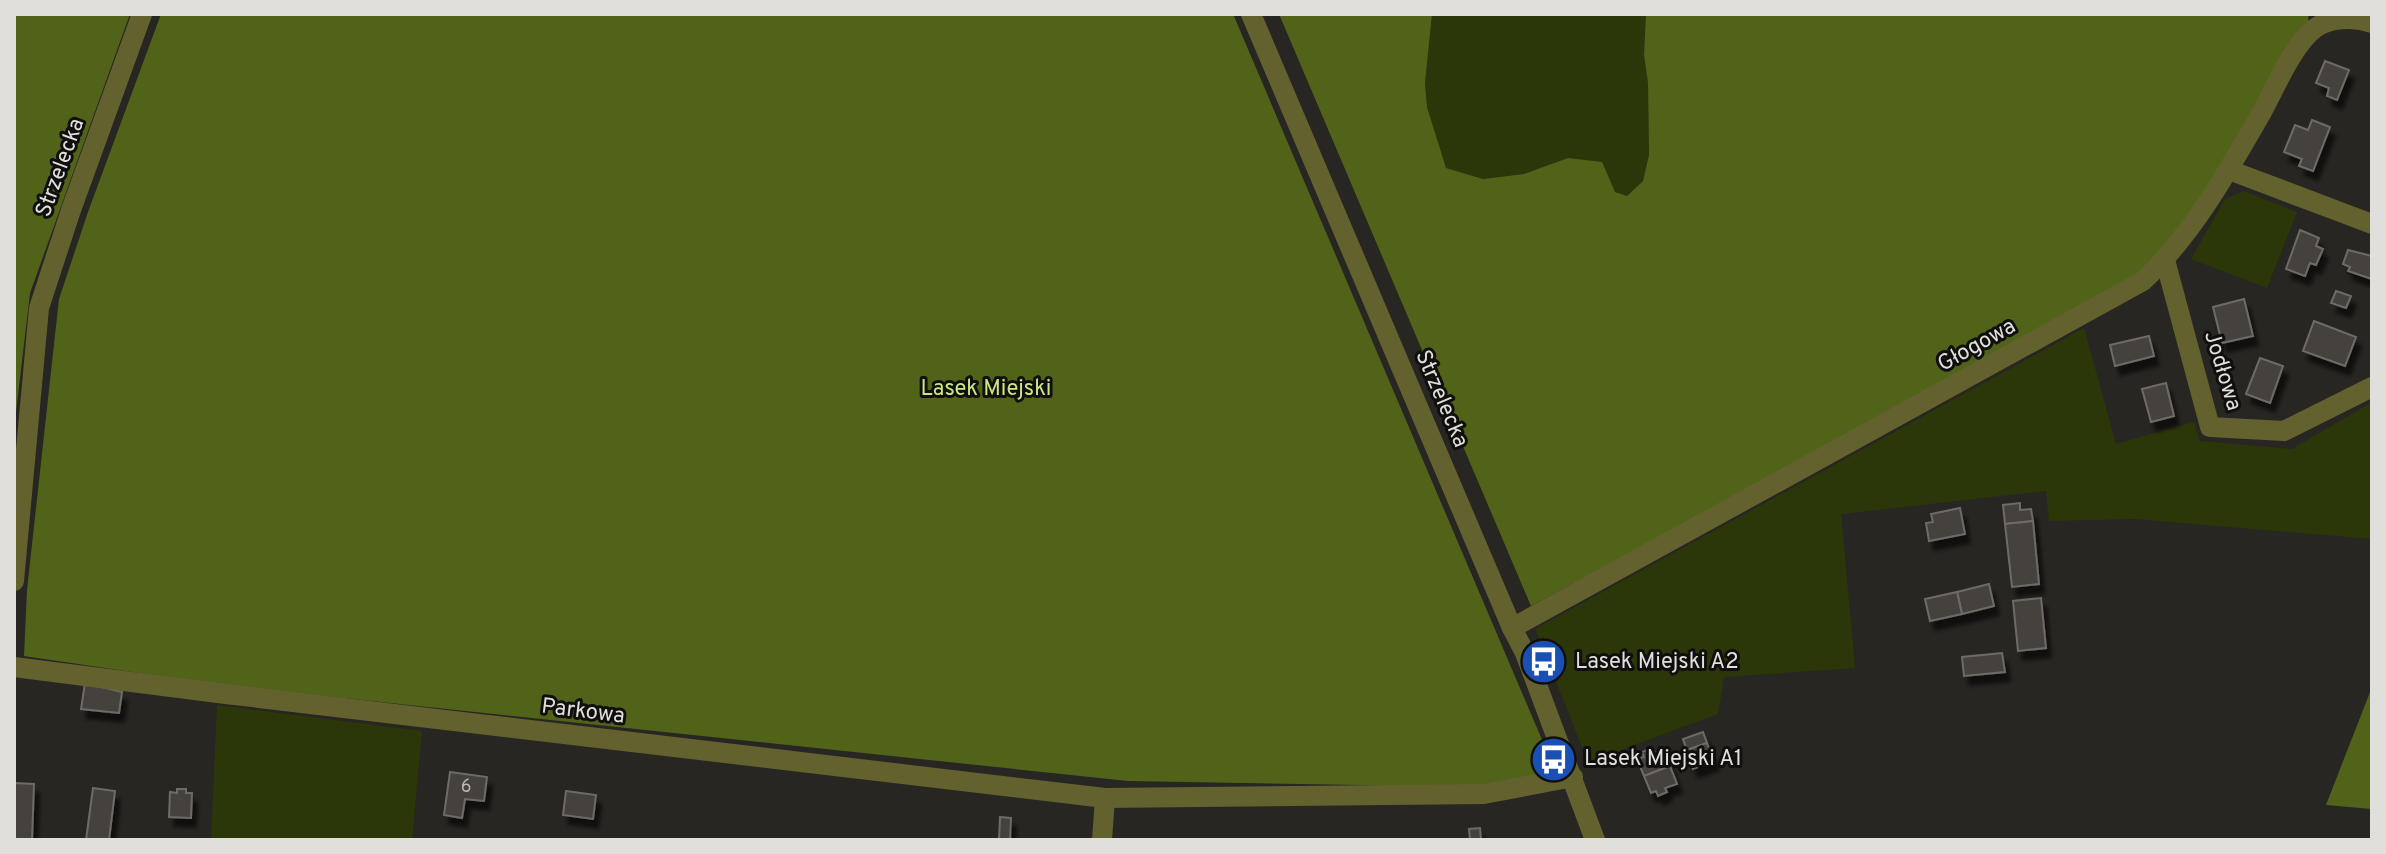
<svg xmlns="http://www.w3.org/2000/svg" width="2386" height="854" font-family="Overpass,sans-serif">
  <style>
    .green { fill: #2c3709 }
    .forest { fill: #516319 }
    .building { fill: #44423e; stroke: #6e6b67; stroke-width: 2; filter: url(#shadow) }
    .lines { fill: none; stroke-linecap: round; stroke-linejoin: round }
    .minor { stroke: #63612e; stroke-width: 20 }
    .labels { text-anchor: middle; dominant-baseline: central; stroke-width: 6; stroke-linejoin: round; paint-order: stroke }
    .number-label { font-size: 18px; fill: #b9b8b4 }
    .street-label { font-size: 22px; fill: #e0dfdc; stroke: #100f0d }
    .park-label { font-size: 22px; fill: #cbe783; stroke: #100f0d }
    .poi-label { font-size: 22px; fill: #e0dfdc; stroke: #100f0d; text-anchor: start }
  </style>
  <defs>
    <filter id="shadow"><feDropShadow dx="5" dy="9" stdDeviation="2" flood-color="#0009"/></filter>
  </defs>
  <rect width="100%" height="100%" fill="#282622"/>
  <!-- green -->
  <g class="green">
    <path d="M 1432,14 L 1646,14 L 1644,55 L 1648,83 L 1649,155 L 1643,181 L 1627,196 L 1615,192 L 1568,158 L 1523,174 L 1483,179 L 1446,168 L 1427,107 L 1425,83 Z"/>
    <path d="M 2244,191 L 2297,212 L 2267,288 L 2191,259 L 2225,199 Z"/>
    <path d="M 2084,328 L 2116,444 L 2194,422 L 2200,441 L 2292,449 L 2372,402 L 2372,539 L 2135,519 L 2049,521 L 2046,491 L 1841,514 L 1855,668 L 1724,677 L 1718,714 L 1588,762 L 1535,629 Z"/>
    <path d="M 217,705 L 422,731 L 412,840 L 211,840 Z"/>
  </g>
  <!-- forest -->
  <g class="forest">
    <path d="M 14,14 L 130,14 L 30,293 L 14,429 Z"/>
    <path d="M 161,14 L 1233,14 L 1557,775 L 1483,787 L 1128,781 L 220,685 L 24,656 L 27,590 L 59,299 L 88,212 Z"/>
    <path d="M 1279,14 L 1432,14 L 1425,83 L 1427,107 L 1446,168 L 1483,179 L 1524,174 L 1568,158 L 1602,162 L 1615,192 L 1627,196 L 1643,181 L 1649,155 L 1648,83 L 1644,55 L 1646,14 L 2308,14 L 2309,27 L 2178,236 L 2143,276 L 1531,606 Z"/>
    <path d="M 2372,687 L 2372,809 L 2326,805 Z"/>
  </g>
  <!-- building -->
  <g class="building">
    <path d="M 2325,61 L 2349,70 L 2337,100 L 2327,96 L 2329,88 L 2316,83 Z"/>
    <path d="M 2312,120 L 2330,127 L 2313,171 L 2299,166 L 2302,159 L 2284,152 L 2295,125 L 2308,130 Z"/>
    <path d="M 2300,230 L 2319,238 L 2316,246 L 2323,249 L 2316,265 L 2310,263 L 2305,276 L 2286,269 Z"/>
    <path d="M 2348,250 L 2372,256 L 2372,279 L 2348,271 L 2350,267 L 2343,264 Z"/>
    <path d="M 2336,291 L 2351,296 L 2346,308 L 2331,303 Z"/>
    <path d="M 2244,299 L 2253,336 L 2222,343 L 2213,307 Z"/>
    <path d="M 2314,321 L 2356,337 L 2345,366 L 2303,351 Z"/>
    <path d="M 2149,336 L 2154,356 L 2115,366 L 2110,345 Z"/>
    <path d="M 2260,358 L 2283,366 L 2270,403 L 2246,394 Z"/>
    <path d="M 2166,383 L 2174,416 L 2151,422 L 2142,389 Z"/>
    <path d="M 2020,503 L 2020,510 L 2031,509 L 2033,521 L 2005,524 L 2003,505 Z"/>
    <path d="M 1960,508 L 1965,534 L 1929,541 L 1926,523 L 1933,522 L 1931,514 Z"/>
    <path d="M 2033,521 L 2039,584 L 2012,587 L 2005,524 Z"/>
    <path d="M 1989,584 L 1994,606 L 1962,614 L 1957,592 Z"/>
    <path d="M 1957,592 L 1962,614 L 1930,621 L 1925,599 Z"/>
    <path d="M 2041,598 L 2046,648 L 2018,651 L 2013,601 Z"/>
    <path d="M 2002,653 L 2005,672 L 1964,676 L 1962,657 Z"/>
    <path d="M 85,683 L 122,692 L 119,713 L 81,709 Z"/>
    <path d="M 1703,732 L 1707,743 L 1687,750 L 1683,739 Z"/>
    <path d="M 1707,743 L 1714,761 L 1693,769 L 1687,750 Z"/>
    <path d="M 1650,749 L 1652,754 L 1663,750 L 1670,766 L 1644,776 L 1637,759 L 1644,757 L 1642,752 Z"/>
    <path d="M 1670,766 L 1677,784 L 1665,788 L 1667,792 L 1658,796 L 1656,791 L 1651,793 L 1644,776 Z"/>
    <path d="M 450,772 L 487,777 L 484,801 L 465,799 L 462,818 L 444,815 Z"/>
    <path d="M 14,783 L 34,784 L 32,840 L 14,840 Z"/>
    <path d="M 93,788 L 115,791 L 109,840 L 86,840 Z"/>
    <path d="M 177,789 L 186,789 L 186,793 L 192,793 L 191,818 L 169,817 L 170,792 L 177,793 Z"/>
    <path d="M 566,791 L 596,795 L 593,819 L 563,815 Z"/>
    <path d="M 1000,817 L 1011,818 L 1010,840 L 999,840 Z"/>
    <path d="M 1480,828 L 1481,840 L 1470,840 L 1469,829 Z"/>
  </g>
  <g class="lines">
    <!-- minor -->
    <g class="minor">
      <path d="M 1251,14 L 1512,628 L 1525,653 L 1595,840"/>
      <path d="M 2229,170 L 2372,224"/>
      <path d="M 2165,260 L 2210,427 L 2284,431 L 2372,387"/>
      <path d="M 14,581 L 39,308 L 71,210 L 142,14"/>
      <path d="M 1512,628 L 2143,281 C 2193,234 2228,171 2262,112 C 2275,88 2293,45 2314,29 C 2329,17 2354,17 2372,23"/>
      <path d="M 14,667 L 226,694 L 1105,798 L 1102,840"/>
      <path d="M 1105,798 L 1484,794 L 1573,777"/>
    </g>
  </g>
  <!-- icons -->
  <defs>
    <symbol id="bus-disc" viewBox="-11 -11 22 22"><circle r="9.5" fill="#1a4fb4" stroke="#100f0d"/><path d="M-5-6H5V4H4V6H2V4H-2V6H-4V4H-5ZM-3.5-4V0h7V-4ZM-3.5 1.2v1.5H-2V1.2ZM2 1.2v1.5H3.5V1.2Z" fill="#fff"/></symbol>
  </defs>
  <g fill-rule="evenodd">
    <use href="#bus-disc" x="1518" y="636" width="51" height="51"/>
    <use href="#bus-disc" x="1528" y="734" width="51" height="51"/>
  </g>
  <g class="labels">
    <!-- number labels -->
    <g class="number-label">
      <text x="466" y="787">6</text>
    </g>
    <!-- street labels -->
    <g class="street-label">
      <text transform="translate(61 168) rotate(-70)">Strzelecka</text>
      <text transform="translate(1977 346) rotate(-29)">Głogowa</text>
      <text transform="translate(2222 371) rotate(73)">Jodłowa</text>
      <text transform="translate(1441 399) rotate(67)">Strzelecka</text>
      <text transform="translate(583 712) rotate(7)">Parkowa</text>
    </g>
    <!-- park labels -->
    <g class="park-label">
      <text x="986" y="389">Lasek Miejski</text>
    </g>
    <!-- poi labels -->
    <g class="poi-label">
      <text x="1575" y="662">Lasek Miejski A2</text>
      <text x="1584" y="759">Lasek Miejski A1</text>
    </g>
  </g>
  <!-- border -->
  <rect width="2386" height="854" fill="none" stroke="#e0dfdc" stroke-width="32"/>
</svg>
